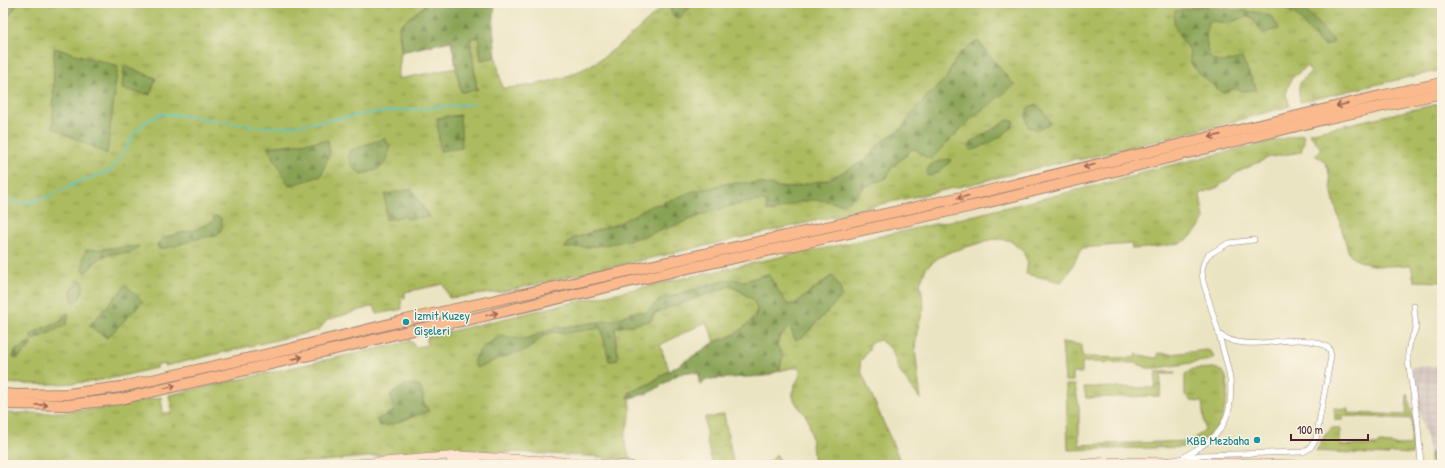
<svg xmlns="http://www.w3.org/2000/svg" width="1445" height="468" font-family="'Patrick Hand',sans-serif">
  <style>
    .industrial { fill: url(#industrial-grid) }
    .grass { fill: url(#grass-tufts); stroke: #7b6d44 }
    .forest { fill: url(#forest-firs); stroke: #6a6140 }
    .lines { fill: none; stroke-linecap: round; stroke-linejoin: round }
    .stream { stroke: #5cc9d0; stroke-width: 1.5 }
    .street-casing { stroke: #9a8276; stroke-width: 6 }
    .secondary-casing { stroke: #9a8276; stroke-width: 8 }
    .highway-casing { stroke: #9a8276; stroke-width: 12 }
    .street { stroke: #fff; stroke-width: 5 }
    .secondary { stroke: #fde3d1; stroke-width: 7 }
    .highway { stroke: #fbba8d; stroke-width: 10 }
    .oneway { stroke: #9a6557 }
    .culture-dot { fill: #0f9aa8; stroke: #fcf5e5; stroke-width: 1.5 }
    .labels { text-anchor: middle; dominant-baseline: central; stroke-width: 3; stroke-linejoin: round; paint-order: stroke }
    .culture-label { font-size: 13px; fill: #0d838f; stroke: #fcf5e5; text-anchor: start }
  </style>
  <defs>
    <pattern id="industrial-grid" width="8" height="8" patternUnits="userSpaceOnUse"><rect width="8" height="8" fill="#cfc0bb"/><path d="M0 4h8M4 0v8" fill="none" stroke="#b3a5a1"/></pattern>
    <pattern id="grass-tufts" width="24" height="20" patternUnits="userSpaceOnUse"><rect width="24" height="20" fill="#acbb5e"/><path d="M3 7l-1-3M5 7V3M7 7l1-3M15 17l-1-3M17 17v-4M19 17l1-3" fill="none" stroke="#8e974e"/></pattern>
    <pattern id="forest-firs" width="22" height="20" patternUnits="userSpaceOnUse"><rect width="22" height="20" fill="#89a355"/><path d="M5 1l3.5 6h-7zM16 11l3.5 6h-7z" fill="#728447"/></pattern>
  </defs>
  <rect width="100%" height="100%" fill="#fcf5e5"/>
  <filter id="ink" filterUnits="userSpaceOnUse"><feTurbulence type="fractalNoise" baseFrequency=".025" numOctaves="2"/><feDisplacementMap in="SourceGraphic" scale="8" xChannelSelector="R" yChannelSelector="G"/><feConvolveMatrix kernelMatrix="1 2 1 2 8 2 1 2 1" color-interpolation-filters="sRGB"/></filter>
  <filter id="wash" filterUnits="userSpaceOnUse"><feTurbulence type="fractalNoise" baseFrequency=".012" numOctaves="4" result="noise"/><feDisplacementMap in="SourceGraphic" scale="16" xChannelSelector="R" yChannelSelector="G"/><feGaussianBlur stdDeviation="0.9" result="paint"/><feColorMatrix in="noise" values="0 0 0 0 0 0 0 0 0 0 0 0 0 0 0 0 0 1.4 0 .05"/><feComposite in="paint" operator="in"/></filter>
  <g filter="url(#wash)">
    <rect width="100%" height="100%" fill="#ebe4c2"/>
    <!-- industrial -->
    <path class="industrial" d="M 1442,366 L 1442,452 L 1430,453 L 1416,398 L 1412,367 Z"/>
    <!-- grass -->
    <g class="grass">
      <path d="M 18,3 L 424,3 L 425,6 L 399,26 L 401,52 L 398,79 L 456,68 L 461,92 L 477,89 L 470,39 L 478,36 L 481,60 L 496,57 L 502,88 C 534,87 568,79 596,62 C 622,46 644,23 667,3 L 1442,3 L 1442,70 L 1401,79 L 1300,102 C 1298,85 1297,83 1311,72 L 1307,66 L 1291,79 L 1286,94 L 1290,106 L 1228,123 L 1079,160 L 1079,158 L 967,185 L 846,212 L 846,214 L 501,292 L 449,298 L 443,284 L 405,292 L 405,298 L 401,299 L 402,309 L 377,314 L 374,306 L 327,320 L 319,330 L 165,366 L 166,364 L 156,365 L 156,368 C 138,372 120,377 102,380 C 70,385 35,385 3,383 L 3,15 L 10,15 Z"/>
      <path d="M 1442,103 L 1442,282 L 1414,281 L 1411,265 C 1393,266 1359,270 1348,251 L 1333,198 L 1328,168 L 1323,160 L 1315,155 L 1321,149 L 1309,133 Z"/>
      <path d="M 1303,134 L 1304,143 L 1301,152 L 1270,157 L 1238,172 L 1218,187 L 1200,194 L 1204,220 C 1199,228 1193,236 1185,241 C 1179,245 1140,249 1132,249 L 1131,244 L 1082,248 L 1069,272 L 1061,282 L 1026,274 L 1028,262 L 1022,250 L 1009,240 L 993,239 L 950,252 L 938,258 L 926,268 L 920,283 L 924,307 L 917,331 L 915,349 L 921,400 L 899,371 L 892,350 L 880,340 L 870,343 L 869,350 L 860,362 L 861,371 L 902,465 L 814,465 C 813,455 811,425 807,418 C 802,409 791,402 793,391 C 794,381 801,381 800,368 L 791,368 L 779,371 L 783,356 L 777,346 L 779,337 L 790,327 L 803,337 L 842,296 L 840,287 L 831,276 L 796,303 L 789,305 L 784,300 L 768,274 L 745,281 L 757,309 C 752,328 732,336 715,342 L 706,322 L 660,345 L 669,370 L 649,384 L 630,392 L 627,397 L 630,398 L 630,417 L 625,434 L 625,444 L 631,460 L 589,456 L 468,450 L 397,454 L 313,462 L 275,460 L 250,462 L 233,465 L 3,465 L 3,413 L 43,413 L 99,409 L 161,397 L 163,413 L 172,413 L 169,395 L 411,341 L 416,347 L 427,345 L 427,337 L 557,306 L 807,251 L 807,252 L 963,218 L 1138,175 L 1137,173 Z"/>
      <path d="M 1062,342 L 1082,345 L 1082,357 L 1135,358 L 1136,354 L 1154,358 L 1157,358 L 1159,353 L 1171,354 L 1206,350 L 1210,351 L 1214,357 L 1210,360 L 1159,368 L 1147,368 L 1136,363 L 1082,362 L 1082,373 L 1073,373 L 1073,381 L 1065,381 Z"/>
      <path d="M 1214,368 C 1217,369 1220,370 1223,372 C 1233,382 1224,418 1217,428 C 1211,437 1198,443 1189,447 L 1068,450 L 1066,385 L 1075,385 L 1079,407 L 1079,445 L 1190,441 L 1205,430 L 1202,402 L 1191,401 L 1185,395 L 1185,374 L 1193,369 Z"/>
      <path d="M 1156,372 L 1176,372 L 1175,374 L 1161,374 L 1160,396 L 1086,398 L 1084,387 L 1155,388 Z"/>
      <path d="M 1407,393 C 1412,412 1418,434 1412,454 L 1390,453 L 1389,455 L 1316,451 L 1325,435 L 1332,428 L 1340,428 L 1340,445 L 1376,445 L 1380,443 L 1410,446 L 1411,445 L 1412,419 L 1343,416 L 1342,420 L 1335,420 L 1334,408 L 1348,409 L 1348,413 L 1406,415 Z"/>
      <path d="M 724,414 L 733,462 C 743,464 760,466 770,461 C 773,460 774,457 776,454 L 782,465 L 713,465 L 707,443 L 705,417 L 713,417 Z"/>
      <path d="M 460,461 L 534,465 L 412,465 Z"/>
    </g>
    <!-- forest -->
    <g class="forest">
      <path d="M 3,3 L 18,3 L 10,15 L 3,15 Z"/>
      <path d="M 424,3 L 495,3 L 493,28 L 496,57 L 481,60 L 478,37 L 470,39 L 477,90 L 461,92 L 451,41 L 401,52 L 399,26 L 424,6 Z"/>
      <path d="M 670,3 L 698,3 L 691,6 L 678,20 C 672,16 670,10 670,3 Z"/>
      <path d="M 1276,3 L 1296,3 L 1304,9 L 1332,38 L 1334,42 L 1326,46 L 1320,43 L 1296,15 Z"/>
      <path d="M 1201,6 L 1262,13 L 1272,17 L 1279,29 L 1263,33 L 1250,16 C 1244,17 1230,23 1224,23 C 1217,22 1214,20 1208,23 C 1206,35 1203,61 1220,62 C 1224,63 1237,59 1242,58 L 1257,90 L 1243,91 L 1234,89 L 1222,93 C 1212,84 1200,76 1192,65 C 1189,60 1191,52 1188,48 C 1179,37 1171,26 1175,11 Z"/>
      <path d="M 978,41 L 1014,85 L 972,118 L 931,159 L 927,158 L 915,149 L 911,150 L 903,158 L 893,166 L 886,178 L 866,186 L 853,198 L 844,203 L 837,204 L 828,201 L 811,200 L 796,203 L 772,212 L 766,210 L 767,204 L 765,201 C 757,200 751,202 744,203 C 713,209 686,222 657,232 C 627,242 596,248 564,248 L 572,239 L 585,234 L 617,224 L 649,207 L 665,202 L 697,190 L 710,188 L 728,183 L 761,183 L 777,187 L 791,188 L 809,183 L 827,180 L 866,160 L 882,141 L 901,129 L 916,108 L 946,78 L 951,67 L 960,53 Z"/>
      <path d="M 54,48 L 118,66 L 107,154 L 53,128 Z"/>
      <path d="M 124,66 L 156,78 L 150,95 L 122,89 Z"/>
      <path d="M 1035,105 L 1043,110 L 1051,123 L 1038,130 L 1028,126 C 1026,119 1025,114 1029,107 Z"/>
      <path d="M 460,115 L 462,148 L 440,151 L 437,118 Z"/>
      <path d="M 1008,120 L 1014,121 C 1011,134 988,143 977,149 L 971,150 L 969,148 L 970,144 L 973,141 Z"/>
      <path d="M 384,138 L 390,146 C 388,167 380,170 361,174 C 352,167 348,163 349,151 Z"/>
      <path d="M 328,140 L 330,152 L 321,176 L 289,186 L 268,147 Z"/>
      <path d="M 949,159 L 951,160 L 950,162 L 937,173 L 930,176 L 927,175 C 926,161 940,162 949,159 Z"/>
      <path d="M 412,189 L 429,217 L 407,219 L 405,216 L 386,220 L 385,194 Z"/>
      <path d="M 216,216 L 221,218 C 223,226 222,230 217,236 C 197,236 179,247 159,249 L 157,245 L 162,238 L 196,229 L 214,221 L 213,217 Z"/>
      <path d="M 139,246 C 131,258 122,251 111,254 C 100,256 93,265 86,273 L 83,270 L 83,258 L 86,250 Z"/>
      <path d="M 768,274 L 784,300 L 789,305 L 796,303 L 832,276 L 840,287 L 842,296 L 803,337 L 795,340 L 790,327 L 779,337 L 777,346 L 783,356 L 779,371 L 765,376 L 748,377 L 710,379 L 705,381 L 701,385 L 699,382 L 699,374 C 681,366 668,383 654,390 C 647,394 638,396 630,398 L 627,397 L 630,392 L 649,384 L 715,342 L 733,336 L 755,318 L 757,309 L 753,300 L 738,290 L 730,286 L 655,313 L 651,321 L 615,328 L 618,359 L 613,361 L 609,361 L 601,328 L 571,332 L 562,333 L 553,332 L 546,334 L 527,350 L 500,358 L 477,368 L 473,363 C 478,346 490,343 503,335 C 520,341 530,340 545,330 L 618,319 L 630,313 L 638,311 L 644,313 L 651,308 L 661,299 L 730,279 L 745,281 Z"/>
      <path d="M 78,280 L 83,282 C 84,289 82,297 76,302 L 73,301 L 70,292 Z"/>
      <path d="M 126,285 L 143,302 L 107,338 L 89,326 Z"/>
      <path d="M 67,313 L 69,314 L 66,325 L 34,340 L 31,339 L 31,335 L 40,329 L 60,322 Z"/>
      <path d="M 29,342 L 32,343 L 28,349 L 17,359 L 13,357 L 15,351 Z"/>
      <path d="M 414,384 L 420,387 L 423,395 L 423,401 L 429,411 L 393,424 L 380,426 L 376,420 L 394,411 L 390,395 L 405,385 Z"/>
      <path d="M 1442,452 L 1442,464 L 1433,465 L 1430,462 L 1430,453 Z"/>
    </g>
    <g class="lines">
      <!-- stream -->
      <path class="stream" d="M 3,201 L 27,203 L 45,198 L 81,181 L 110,171 L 122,156 L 133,135 L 146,121 L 161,114 L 180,115 L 263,127 L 288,127 L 372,113 L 473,104"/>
    </g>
  </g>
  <g filter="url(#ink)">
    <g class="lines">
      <defs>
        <g id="street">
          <path d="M 1414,306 L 1416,328 L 1410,342 L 1408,352 L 1408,361 L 1418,424 L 1421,465"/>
          <path d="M 1184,457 C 1196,449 1211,442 1219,431 C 1224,425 1227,416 1229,409 C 1235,379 1225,362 1219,334"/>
          <path d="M 478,465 L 478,455"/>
          <path d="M 1167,465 L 1167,461 L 1201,455 L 1303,452 L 1310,448 L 1316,439 L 1331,356 L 1329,348 C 1297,327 1249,357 1219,334 L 1203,281 L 1202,270 L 1204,262 L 1208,255 L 1229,243 L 1254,240"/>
        </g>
        <g id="secondary">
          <path d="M 450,460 L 474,460"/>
          <path d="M 255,465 L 284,465"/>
          <path d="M 331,465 L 460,455 L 631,465"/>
          <path d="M 1069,465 L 1106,461 L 1139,461 L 1233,462 L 1326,465"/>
        </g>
        <g id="highway">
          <path d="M 3,394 L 17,395 L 67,394 L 121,387 L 273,353 L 406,320 L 975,194 L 1380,96 L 1442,83"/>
          <path d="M 3,404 L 68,405 L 121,399 L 361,343 L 408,331 L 471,319 L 675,271 L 977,205 L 1325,119 L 1442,93"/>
        </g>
      </defs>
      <!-- street casing -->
      <use href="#street" class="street-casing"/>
      <!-- secondary casing -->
      <use href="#secondary" class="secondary-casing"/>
      <!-- highway casing -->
      <use href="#highway" class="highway-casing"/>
      <!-- street -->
      <use href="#street" class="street"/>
      <!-- secondary -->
      <use href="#secondary" class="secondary"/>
      <!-- highway -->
      <use href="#highway" class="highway"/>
    </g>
    <!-- one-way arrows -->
    <defs><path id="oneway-shaft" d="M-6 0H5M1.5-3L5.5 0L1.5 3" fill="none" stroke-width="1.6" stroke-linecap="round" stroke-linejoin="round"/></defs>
    <g class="oneway">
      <use href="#oneway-shaft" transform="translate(1342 105) rotate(166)"/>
      <use href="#oneway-shaft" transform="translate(1215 136) rotate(167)"/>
      <use href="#oneway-shaft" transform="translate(1089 166) rotate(166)"/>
      <use href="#oneway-shaft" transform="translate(963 197) rotate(168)"/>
      <use href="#oneway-shaft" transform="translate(492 314) rotate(-14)"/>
      <use href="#oneway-shaft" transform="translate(297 358) rotate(-13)"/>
      <use href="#oneway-shaft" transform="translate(170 387) rotate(-13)"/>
      <use href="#oneway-shaft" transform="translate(42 405) rotate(1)"/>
    </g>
  </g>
  <!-- markers -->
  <g class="culture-dot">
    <circle cx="406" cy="322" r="4"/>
    <circle cx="1257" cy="440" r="4"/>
  </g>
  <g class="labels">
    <!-- culture labels -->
    <g class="culture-label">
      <text x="414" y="315">İzmit Kuzey<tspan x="414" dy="15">Gişeleri</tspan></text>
      <text x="1249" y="440" text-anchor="end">KBB Mezbaha</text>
    </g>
  </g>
  <!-- margin -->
  <rect width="1445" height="468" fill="none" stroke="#fcf5e5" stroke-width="16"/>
  <!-- scale -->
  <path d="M1291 434v6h77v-6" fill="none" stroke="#4a1f2b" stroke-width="2"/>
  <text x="1297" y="434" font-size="12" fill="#4a1f2b" stroke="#fcf5e5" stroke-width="3" paint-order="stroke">100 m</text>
</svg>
